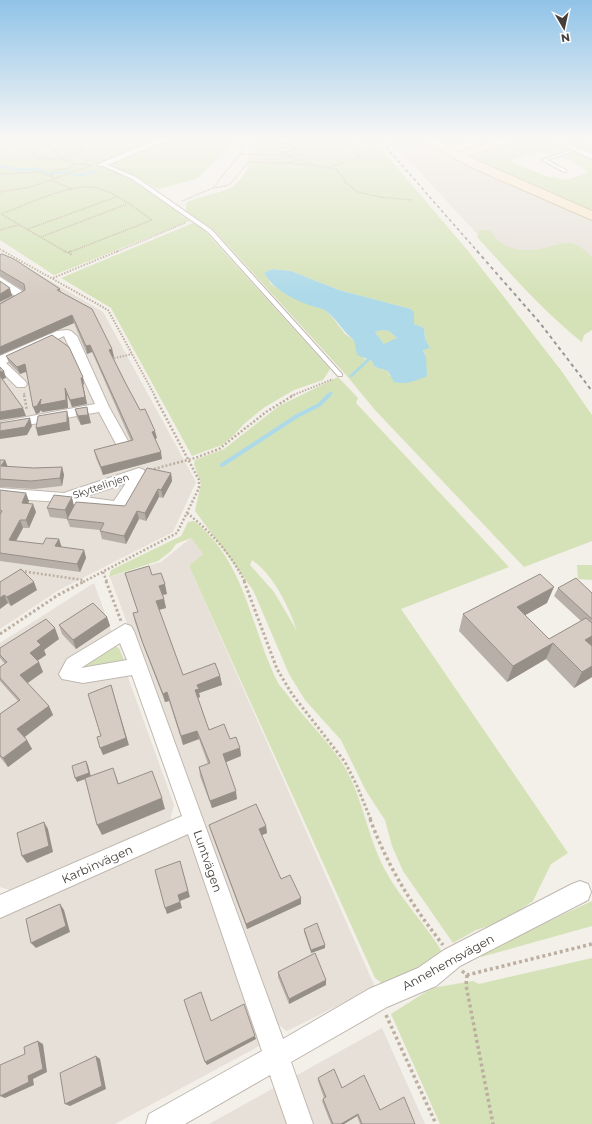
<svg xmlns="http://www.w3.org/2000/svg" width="592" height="1124" font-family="Montserrat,sans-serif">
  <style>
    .residential { fill: #e6e0d8 }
    .green { fill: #d5e2b7; fill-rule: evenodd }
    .water { fill: #add9e8; fill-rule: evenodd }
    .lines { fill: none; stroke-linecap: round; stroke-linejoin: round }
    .stream-far2 { stroke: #add9e8; stroke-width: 2.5 }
    .stream-far1 { stroke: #add9e8; stroke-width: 3 }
    .stream { stroke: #add9e8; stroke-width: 4 }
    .lane-casing { stroke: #c0b8b0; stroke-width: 2 }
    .street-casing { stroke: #c0b8b0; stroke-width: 2 }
    .secondary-casing { stroke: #cdba9e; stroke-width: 2 }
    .path-far4 { stroke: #bdafa0; stroke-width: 1.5; stroke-dasharray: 1 1; stroke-linecap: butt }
    .path-far3 { stroke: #bdafa0; stroke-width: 2; stroke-dasharray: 1.5 1.5; stroke-linecap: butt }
    .path-far2 { stroke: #bdafa0; stroke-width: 2.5; stroke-dasharray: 2 2; stroke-linecap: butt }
    .path-far1 { stroke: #bdafa0; stroke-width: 3; stroke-dasharray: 2.5 2.5; stroke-linecap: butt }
    .path { stroke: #bdafa0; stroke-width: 3.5; stroke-dasharray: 3 3; stroke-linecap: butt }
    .lane { fill: #fff; fill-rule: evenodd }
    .street { fill: #fff; fill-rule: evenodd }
    .secondary { fill: #f9e8ce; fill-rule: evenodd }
    .rail-far1 { stroke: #979797; stroke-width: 1.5; stroke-dasharray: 3 3; stroke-linecap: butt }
    .rail { stroke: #979797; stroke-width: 2; stroke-dasharray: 3.5 3.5; stroke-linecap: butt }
    .wall { fill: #b8afa8 }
    .shaded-wall { fill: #968f88 }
    .building { fill: #d6ccc3; stroke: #968f88 }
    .labels { text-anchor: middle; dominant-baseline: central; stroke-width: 4; stroke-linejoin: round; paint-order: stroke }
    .street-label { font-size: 10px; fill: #463f39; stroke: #fff }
    .near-street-label { font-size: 12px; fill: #463f39; stroke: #fff }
  </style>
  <rect width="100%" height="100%" fill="#f3efe9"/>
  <!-- residential -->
  <g class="residential">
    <path d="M 415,138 L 438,151 L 502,182 L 592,221 L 592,259 L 508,259 L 479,236 L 389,139 Z"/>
    <path d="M 438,138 L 483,138 L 454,147 Z"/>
    <path d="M 0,251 L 103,312 L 196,482 L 173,532 L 59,590 L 0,629 Z"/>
    <path d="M 191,538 L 203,554 L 189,566 L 375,987 L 287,1031 L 276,1023 L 110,577 L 161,562 Z"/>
    <path d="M 94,583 L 174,805 L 170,821 L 13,891 L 0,887 L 0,643 Z"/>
    <path d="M 184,832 L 195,838 L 259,1028 L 259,1046 L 115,1124 L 0,1124 L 0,914 Z"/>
    <path d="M 382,1028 L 425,1124 L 209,1124 Z"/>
  </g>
  <!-- green -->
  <g class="green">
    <path d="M 0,138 L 164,138 L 102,163 L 97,166 C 119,167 170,207 190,221 L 54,275 L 0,240 Z"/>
    <path d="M 174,138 L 239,138 L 197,179 L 158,189 L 115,167 L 112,163 Z"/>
    <path d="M 266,138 L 336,138 L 368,148 L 359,141 L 344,138 L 372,138 L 468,251 L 560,369 L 592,415 L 592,541 L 524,567 L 375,410 L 347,376 L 214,230 L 186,211 L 186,203 C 198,196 228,192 235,185 C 250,172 252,151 266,138 ZM 272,269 L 291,271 L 339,290 L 411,309 L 414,318 L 414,324 L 424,328 L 425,339 L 430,348 L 423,349 L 426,357 L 390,376 L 388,371 L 375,367 L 373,361 L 364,359 L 354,340 L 345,334 L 333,318 L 325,310 L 289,296 L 271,284 L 264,273 Z"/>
    <path d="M 534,138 L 574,138 L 592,147 L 592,221 L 455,160 ZM 539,152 C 556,154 576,160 588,173 L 566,180 L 546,176 L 510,161 Z"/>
    <path d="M 193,223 L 202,228 L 330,369 L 323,380 L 294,390 L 265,407 L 245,423 L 233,436 L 222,445 L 192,456 L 111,308 L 61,278 Z"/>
    <path d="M 479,230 L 490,230 C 501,250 523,253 544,248 C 554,246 568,240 577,245 C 583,248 587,253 592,257 L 592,330 L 584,335 L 582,342 C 543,311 510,273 477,237 Z"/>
    <path d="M 382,330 L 389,331 L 397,338 L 392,343 L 384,344 L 375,332 Z"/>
    <path d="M 338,377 L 358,398 L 356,403 L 509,567 L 401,609 L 568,853 L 551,864 L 533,901 L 504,921 L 476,930 L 453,943 L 403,871 L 392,846 L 385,820 L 366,791 L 341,740 L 305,700 L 289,674 L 253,590 L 195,511 L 201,484 L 194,464 L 195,460 L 224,449 L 279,406 ZM 252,560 C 274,575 289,607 297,631 L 274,592 L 250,565 Z"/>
    <path d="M 194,521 C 246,562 250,627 278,683 C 281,688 286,692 289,697 C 306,721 329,741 344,766 C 363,798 367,835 384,868 C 400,899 425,923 442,952 L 425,966 L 383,984 L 375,978 L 189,566 L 203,554 L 191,538 L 176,544 L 171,551 L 158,561 L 109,577 L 111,570 L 181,536 L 188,522 Z"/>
    <path d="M 577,565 L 592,565 L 592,580 L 578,579 Z"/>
    <path d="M 113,646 L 119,648 L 125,662 L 74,670 Z"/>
    <path d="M 592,901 L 592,926 L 481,957 L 483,952 Z"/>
    <path d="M 592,958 L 592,1124 L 440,1124 L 391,1014 L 432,988 L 473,981 L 479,984 Z"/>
  </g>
  <!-- water -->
  <path class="water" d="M 272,269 L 291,271 L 339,290 L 411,309 L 414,313 L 414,324 L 424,328 L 425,339 L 430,348 L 423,350 L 426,357 L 427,376 C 415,381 406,385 394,382 L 388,371 L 375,367 L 372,361 L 357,355 L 354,340 C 343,332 337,319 326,311 C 322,308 314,307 309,305 C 292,299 273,289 264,273 ZM 382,330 L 389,331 L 397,338 L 384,344 L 375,332 Z"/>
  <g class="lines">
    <!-- stream-far2 -->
    <g class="stream-far2">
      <path d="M 0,166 L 20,170 L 39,169 L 47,174 L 69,172"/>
      <path d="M 73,174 L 81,175 L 94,172"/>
    </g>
    <!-- stream-far1 -->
    <g class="stream-far1">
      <path d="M 351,376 L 368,360"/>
      <path d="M 328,396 L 331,393"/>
    </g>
    <!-- stream -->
    <path class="stream" d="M 222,465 L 297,416 L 319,405 L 329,395"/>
    <defs>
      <g id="lane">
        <path d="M 576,148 L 579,149 L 547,160 L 566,170 L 566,172 L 564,172 L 542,160 Z"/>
        <path d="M 101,163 L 103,163 L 136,177 L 212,230 L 342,374 L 342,376 L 338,376 L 208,232 L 132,179 L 101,165 Z"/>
      </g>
      <g id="street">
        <path d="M 161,138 L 173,138 L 105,166 L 99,166 L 98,164 Z"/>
        <path d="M 546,138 L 557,138 L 592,154 L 592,159 Z"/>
        <path d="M 0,277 L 25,293 L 26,297 L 0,311 L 0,304 L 15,296 L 0,285 Z"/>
        <path d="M 67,330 L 71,331 L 77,336 L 109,407 L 128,441 L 126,444 L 116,444 L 99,412 L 0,430 L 0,422 L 95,404 L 64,336 L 6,363 L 25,381 L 27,384 L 25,387 L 17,387 L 0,370 L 0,356 L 57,331 Z"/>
        <path d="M 139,468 L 144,470 L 146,473 L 124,510 C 105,515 85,506 66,503 C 44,500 22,500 0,498 L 0,488 L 64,493 ZM 126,483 L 114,501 L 84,497 Z"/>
        <path d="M 125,624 L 131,626 L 134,631 L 283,1039 L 369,989 L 418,968 L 444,950 L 572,884 L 580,881 L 588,884 L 591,892 L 588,900 L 460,966 L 436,986 L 387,1007 L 291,1062 L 313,1124 L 287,1124 L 270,1075 L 185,1124 L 146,1124 L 149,1114 L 262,1051 L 188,834 L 0,918 L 0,895 L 182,816 L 132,675 L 83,683 L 62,679 L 59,674 L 67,659 ZM 120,643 L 127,660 L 81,668 Z"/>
      </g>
      <path id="secondary" d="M 418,138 L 432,138 L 458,152 L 505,138 L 523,138 L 522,140 L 467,156 L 592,211 L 592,220 L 473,168 Z"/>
    </defs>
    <!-- lane casing -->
    <use href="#lane" class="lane-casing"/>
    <!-- street casing -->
    <use href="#street" class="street-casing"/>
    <!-- secondary casing -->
    <use href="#secondary" class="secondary-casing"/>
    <!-- path-far4 -->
    <g class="path-far4">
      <path d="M 44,138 L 64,160 L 76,164 L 92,165"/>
      <path d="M 279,143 L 293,144 L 295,149 C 287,153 277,154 270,147 Z"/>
      <path d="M 52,144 L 33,150 L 31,155 C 46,161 69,162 81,149 L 82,141 L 91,138"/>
      <path d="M 271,148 L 296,147"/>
      <path d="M 0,149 L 30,138"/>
      <path d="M 295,149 L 305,156 L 301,160"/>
      <path d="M 199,152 L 217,138"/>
      <path d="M 240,154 L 285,155 L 317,166 L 336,169 L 344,178 L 345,182 L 358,192 L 380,197 L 412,200"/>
      <path d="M 288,155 L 303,154"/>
      <path d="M 248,162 L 286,163 L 297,160"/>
      <path d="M 288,163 L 313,166"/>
      <path d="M 82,164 L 95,156"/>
      <path d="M 330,167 L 359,157 L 358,149 L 342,139 L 337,138"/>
      <path d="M 0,174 L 39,172 L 55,178"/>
      <path d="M 51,176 L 55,170 L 66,169 L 76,164"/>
      <path d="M 51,180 L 72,189"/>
      <path d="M 214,188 L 229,185 L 248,163 L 253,151 L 264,138"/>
      <path d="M 0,192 L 31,187 L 93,165"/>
      <path d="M 182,201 L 213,188 L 240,154 L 248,138"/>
      <path d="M 28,229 L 116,197"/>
      <path d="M 0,230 L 18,225"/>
      <path d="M 41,237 L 127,204"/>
      <path d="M 0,249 L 5,252"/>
      <path d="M 66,252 L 1,214 C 24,206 66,185 90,187 C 113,189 133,207 152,220 L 70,252"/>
      <path d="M 116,252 L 185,223"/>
    </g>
    <!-- path-far3 -->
    <g class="path-far3">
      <path d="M 3,251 L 108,310 L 155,396"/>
      <path d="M 65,251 L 72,255"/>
      <path d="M 69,252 L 72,251"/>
      <path d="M 53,278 L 118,251"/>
      <path d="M 111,359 L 132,354"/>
      <path d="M 24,393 L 25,396"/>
      <path d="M 291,396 L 333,379"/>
    </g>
    <!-- path-far2 -->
    <g class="path-far2">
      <path d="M 24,395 L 27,410"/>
      <path d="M 150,470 L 195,458 L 219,449 L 266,412 L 294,395"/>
      <path d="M 187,513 C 211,532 231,554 245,582"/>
      <path d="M 21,571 L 83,580"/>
      <path d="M 103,572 L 107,582"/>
      <path d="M 83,582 L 177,533 L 199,488 L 199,480 L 154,395"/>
    </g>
    <!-- path-far1 -->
    <g class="path-far1">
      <path d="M 106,581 L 121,621"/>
      <path d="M 244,581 L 277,669 L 292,694 L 345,762 L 357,786 L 371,820"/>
      <path d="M 0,634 L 58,595 L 85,581"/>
    </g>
    <!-- path -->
    <g class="path">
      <path d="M 370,819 C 388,867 411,904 443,945"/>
      <path d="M 462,971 L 467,975 L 592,944"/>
      <path d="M 467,975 L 466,985 L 493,1124"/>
      <path d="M 386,1015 L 436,1124"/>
    </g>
    <!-- lane -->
    <use href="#lane" class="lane"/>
    <!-- street -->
    <use href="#street" class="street"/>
    <!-- secondary -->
    <use href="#secondary" class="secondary"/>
    <!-- rail-far1 -->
    <path class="rail-far1" d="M 378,138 L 478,252"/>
    <!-- rail -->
    <path class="rail" d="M 477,251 L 540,323 L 592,391"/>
  </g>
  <!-- wall -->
  <g class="wall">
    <path d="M 0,255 L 60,289 L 61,292 L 112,349 L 114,357 L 113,357 L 126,384 L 140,410 L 157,438 L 155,439 L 162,459 L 103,475 L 96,458 L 94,450 L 131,441 L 92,352 L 87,354 L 74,323 L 0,355 L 0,304 L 24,291 L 0,276 Z"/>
    <path d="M 6,356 L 84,384 L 83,385 L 87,404 L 72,407 L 67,395 L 68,408 L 42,412 L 41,410 L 39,413 L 36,414 L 27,372 L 20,374 L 9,363 Z"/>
    <path d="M 75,409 L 91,423 L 81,425 L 77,418 Z"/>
    <path d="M 0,460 L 5,460 L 8,467 L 34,468 L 62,467 L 64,475 L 62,486 L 34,489 L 0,487 Z"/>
    <path d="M 171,473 L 172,481 L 163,498 L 159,497 L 146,521 L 139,519 L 126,544 L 102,539 L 100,531 L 100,530 L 70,527 L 67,519 L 50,517 L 47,508 L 74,506 L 125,506 Z"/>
    <path d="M 0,490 L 29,501 L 28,503 L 36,512 L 29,528 L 23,528 L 16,541 L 43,544 L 59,539 L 61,547 L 84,550 L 86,558 L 80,572 L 0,561 Z"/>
    <path d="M 125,573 L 152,575 L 167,594 L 163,595 L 166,608 L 159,610 L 183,675 L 220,676 L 222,685 L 199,693 L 200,697 L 198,698 L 209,730 L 230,739 L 240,748 L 241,756 L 225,762 L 237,799 L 212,808 L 200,776 L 199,767 L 208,764 L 199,739 L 183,745 L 169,701 L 165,702 L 145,650 L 135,622 L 133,613 L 138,612 Z"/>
    <path d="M 0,582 L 37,590 L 11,606 L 8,603 L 0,609 Z"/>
    <path d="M 558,588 L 592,593 L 592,677 L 574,688 L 546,659 L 507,682 L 459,631 L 463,614 L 547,603 L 525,615 L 549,639 L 581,621 L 554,596 Z"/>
    <path d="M 107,617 L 110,626 L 76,649 L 62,634 L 59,625 Z"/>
    <path d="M 59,639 L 44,650 L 46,655 L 37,661 L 43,672 L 27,683 L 49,706 L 53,715 L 25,737 L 32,749 L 8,767 L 0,757 L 0,714 L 18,701 L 0,681 L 0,667 L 5,664 L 0,658 L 0,648 Z"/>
    <path d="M 209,825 L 266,826 L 267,833 L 262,835 L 281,879 L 301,904 L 247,929 L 211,832 Z"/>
    <path d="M 304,929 L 325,945 L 325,948 L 311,953 L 304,932 Z"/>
    <path d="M 278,972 L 326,980 L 326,985 L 289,1004 L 278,977 Z"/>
    <path d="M 318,1078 L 342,1088 L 380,1110 L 415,1124 L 360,1124 L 357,1116 L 344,1124 L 331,1124 L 322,1101 L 323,1099 L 324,1098 L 318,1081 Z"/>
  </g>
  <!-- shaded-wall -->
  <g class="shaded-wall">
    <path d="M 10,288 L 12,296 L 0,302 L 0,294 Z"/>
    <path d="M 72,315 L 74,323 L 0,355 L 0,347 Z"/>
    <path d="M 90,345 L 92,352 L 87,354 L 86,346 Z"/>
    <path d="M 112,349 L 114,357 L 111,357 L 109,350 Z"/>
    <path d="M 25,364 L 27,371 L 20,374 L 17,367 Z"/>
    <path d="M 4,371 L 6,378 L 0,380 L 0,372 Z"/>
    <path d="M 83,377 L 84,384 L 83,385 L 87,404 L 72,407 L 70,400 L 81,378 Z"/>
    <path d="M 65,388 L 67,395 L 68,408 L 42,412 L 41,410 L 39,413 L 36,414 L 33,407 L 41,399 Z"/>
    <path d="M 87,407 L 91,423 L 81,425 L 78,416 Z"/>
    <path d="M 23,408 L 26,416 L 0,420 L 0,412 Z"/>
    <path d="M 67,411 L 69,419 L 70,430 L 38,436 L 36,428 Z"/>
    <path d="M 30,418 L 32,426 L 27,435 L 0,439 L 0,431 Z"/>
    <path d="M 155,431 L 157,438 L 153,439 L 152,432 Z"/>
    <path d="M 161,452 L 162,459 L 103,475 L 101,467 Z"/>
    <path d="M 5,460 L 8,468 L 1,466 Z"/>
    <path d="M 62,467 L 64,475 L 62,486 L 60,478 Z"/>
    <path d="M 171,473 L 172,481 L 163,498 L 161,490 Z"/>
    <path d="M 158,489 L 159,497 L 146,521 L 145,513 Z"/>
    <path d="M 26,493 L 29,501 L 25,511 L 22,503 Z"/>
    <path d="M 72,497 L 74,506 L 68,519 L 65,510 Z"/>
    <path d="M 33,504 L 36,512 L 29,528 L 26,520 Z"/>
    <path d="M 137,511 L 139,519 L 126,544 L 124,536 Z"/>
    <path d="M 20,520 L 23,528 L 12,548 L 9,540 Z"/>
    <path d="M 59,539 L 62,548 L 55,546 Z"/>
    <path d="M 84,550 L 86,558 L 80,572 L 77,564 Z"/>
    <path d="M 34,582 L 37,590 L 11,606 L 7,597 Z"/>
    <path d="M 165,584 L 167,594 L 161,595 L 159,586 Z"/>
    <path d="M 554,587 L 547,603 L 511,623 L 517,607 Z"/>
    <path d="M 4,595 L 8,603 L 0,609 L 0,598 Z"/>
    <path d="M 164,599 L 166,608 L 158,610 L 156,601 Z"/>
    <path d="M 107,617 L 110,626 L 76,649 L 73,640 Z"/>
    <path d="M 55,628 L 59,639 L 44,650 L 46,655 L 34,663 L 30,653 L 37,641 Z"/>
    <path d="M 592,636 L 592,647 L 585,640 Z"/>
    <path d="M 553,643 L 546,659 L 507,682 L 513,666 Z"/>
    <path d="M 39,662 L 43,672 L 25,685 L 20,675 Z"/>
    <path d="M 592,666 L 592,677 L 574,688 L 582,672 Z"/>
    <path d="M 220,676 L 222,685 L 199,693 L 200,697 L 197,698 L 195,690 L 197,685 Z"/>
    <path d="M 111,685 L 129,745 L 103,755 L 100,748 Z"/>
    <path d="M 167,692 L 169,701 L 165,702 L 163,694 Z"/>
    <path d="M 49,706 L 53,715 L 23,738 L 17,729 Z"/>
    <path d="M 197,731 L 199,739 L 183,745 L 181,736 Z"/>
    <path d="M 27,740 L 32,749 L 8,767 L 3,758 Z"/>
    <path d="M 240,748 L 241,756 L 224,763 L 223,754 Z"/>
    <path d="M 86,761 L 88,765 L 91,777 L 77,782 L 75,778 Z"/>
    <path d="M 113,768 L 117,779 L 122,795 L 118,784 Z"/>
    <path d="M 236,791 L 237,799 L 212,808 L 210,801 Z"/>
    <path d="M 162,798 L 165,809 L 102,835 L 97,825 Z"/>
    <path d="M 44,822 L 48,829 L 53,852 L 27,863 L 22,856 Z"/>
    <path d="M 266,826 L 267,833 L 260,836 L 259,829 Z"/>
    <path d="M 180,861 L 190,897 L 180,901 L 182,908 L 167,914 L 165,908 Z"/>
    <path d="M 301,898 L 301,904 L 247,929 L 246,924 Z"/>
    <path d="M 60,904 L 64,910 L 70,932 L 36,948 L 31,943 Z"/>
    <path d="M 325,945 L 325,948 L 311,953 L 311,950 Z"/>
    <path d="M 326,980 L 326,985 L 289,1004 L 289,999 Z"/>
    <path d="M 255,1036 L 256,1039 L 207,1065 L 205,1062 Z"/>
    <path d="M 38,1041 L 43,1044 L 47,1072 L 33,1079 L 34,1085 L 5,1098 L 0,1096 L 28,1076 Z"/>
    <path d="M 96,1056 L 100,1059 L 106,1089 L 70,1106 L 65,1104 Z"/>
    <path d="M 358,1114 L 357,1116 L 344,1124 L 341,1124 Z"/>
  </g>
  <!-- building -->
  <g class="building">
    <path d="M 2,254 L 14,259 L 60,289 L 57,290 L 92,309 L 112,349 L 109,350 L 126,384 L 140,410 L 145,409 L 155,431 L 152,432 L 161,452 L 101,467 L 94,450 L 133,440 L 90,345 L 86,346 L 72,315 L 0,347 L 0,304 L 25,290 L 24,284 L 0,270 L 0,255 Z"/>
    <path d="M 0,281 L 10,288 L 0,294 Z"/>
    <path d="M 52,335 L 69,347 L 83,377 L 81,378 L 85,397 L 70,400 L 65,388 L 66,400 L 40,405 L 41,399 L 37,406 L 33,407 L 25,364 L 17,367 L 6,356 Z"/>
    <path d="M 0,367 L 4,371 L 0,372 Z"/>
    <path d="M 0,376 L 23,408 L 0,412 Z"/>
    <path d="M 87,407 L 88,415 L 78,416 L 75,409 Z"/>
    <path d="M 67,411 L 67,422 L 36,428 L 38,416 Z"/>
    <path d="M 30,418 L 25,427 L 0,431 L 0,423 Z"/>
    <path d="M 0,460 L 5,460 L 1,466 L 34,468 L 62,467 L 60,478 L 31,481 L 0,479 Z"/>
    <path d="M 147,468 L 171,473 L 161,490 L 158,489 L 145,513 L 137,511 L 124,536 L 100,531 L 104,523 L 67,519 L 76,502 L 125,506 Z"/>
    <path d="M 0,490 L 26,493 L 22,503 L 33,504 L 26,520 L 20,520 L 9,540 L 43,544 L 46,538 L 59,539 L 55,546 L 84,550 L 77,564 L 0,553 L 0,515 L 2,511 L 0,510 Z"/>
    <path d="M 54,495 L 72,497 L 65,510 L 47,508 Z"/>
    <path d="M 149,566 L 152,575 L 161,573 L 165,584 L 159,586 L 164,599 L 156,601 L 183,675 L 215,663 L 220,676 L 197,685 L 199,689 L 195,690 L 209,730 L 224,724 L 230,739 L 236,737 L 240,748 L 223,754 L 236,791 L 210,801 L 199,767 L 210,763 L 197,731 L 181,736 L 167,692 L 163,694 L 142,641 L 133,613 L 138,612 L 125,573 Z"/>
    <path d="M 21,569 L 34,582 L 7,597 L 4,595 L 0,598 L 0,582 Z"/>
    <path d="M 540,574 L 554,587 L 517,607 L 549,639 L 586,618 L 592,623 L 592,636 L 585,640 L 592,646 L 592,666 L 582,672 L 553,643 L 513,666 L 463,614 Z"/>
    <path d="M 576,578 L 592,593 L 592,619 L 558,588 Z"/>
    <path d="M 93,603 L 107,617 L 73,640 L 59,625 Z"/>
    <path d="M 46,619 L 55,628 L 37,641 L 41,645 L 30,653 L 39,662 L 20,675 L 49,706 L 17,729 L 27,740 L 3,758 L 0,755 L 0,714 L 20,700 L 0,678 L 0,667 L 7,662 L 0,655 L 0,648 Z"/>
    <path d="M 111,685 L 126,738 L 100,748 L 97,737 L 101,736 L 88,694 Z"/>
    <path d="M 86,761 L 89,773 L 75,778 L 72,766 Z"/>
    <path d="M 113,768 L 118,784 L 152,771 L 162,798 L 97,825 L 85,778 Z"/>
    <path d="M 256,804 L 266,826 L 259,829 L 281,879 L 290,875 L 301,898 L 246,924 L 209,825 Z"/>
    <path d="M 44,822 L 49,846 L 22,856 L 17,833 Z"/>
    <path d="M 180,861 L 188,891 L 178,895 L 180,902 L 165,908 L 155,870 Z"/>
    <path d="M 60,904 L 66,926 L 31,943 L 26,919 Z"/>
    <path d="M 317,923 L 325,945 L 311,950 L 304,929 Z"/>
    <path d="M 315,953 L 326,980 L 289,999 L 278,972 Z"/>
    <path d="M 201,992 L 211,1021 L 244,1004 L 255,1036 L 205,1062 L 184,1000 Z"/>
    <path d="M 38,1041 L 43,1069 L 28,1076 L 29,1082 L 0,1096 L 0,1065 L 25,1054 L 24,1047 Z"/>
    <path d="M 96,1056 L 102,1086 L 65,1104 L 60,1073 Z"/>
    <path d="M 334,1069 L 342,1088 L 364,1075 L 380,1110 L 404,1097 L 415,1124 L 362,1124 L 358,1114 L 341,1124 L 333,1124 L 323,1099 L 326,1097 L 318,1078 Z"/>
  </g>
  <!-- sky -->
  <linearGradient id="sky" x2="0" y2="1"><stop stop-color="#90c3e8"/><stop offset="0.47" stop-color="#faf8f5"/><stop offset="1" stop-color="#faf8f5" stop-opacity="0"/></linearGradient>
  <rect width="592" height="296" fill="url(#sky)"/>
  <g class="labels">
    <!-- street labels -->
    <g class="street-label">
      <text transform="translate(101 486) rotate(-19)">Skyttelinjen</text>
    </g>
    <!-- near-street labels -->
    <g class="near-street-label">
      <text transform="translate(208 861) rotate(71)">Luntvägen</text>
      <text transform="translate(97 864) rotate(-24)">Karbinvägen</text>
      <text transform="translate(448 962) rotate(-29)">Annehemsvägen</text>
    </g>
  </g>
  <!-- north arrow -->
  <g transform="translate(564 28) rotate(171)" stroke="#ffffff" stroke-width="3" paint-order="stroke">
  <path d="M0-3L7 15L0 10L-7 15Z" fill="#463f39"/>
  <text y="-6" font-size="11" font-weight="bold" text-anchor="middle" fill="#463f39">N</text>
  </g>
</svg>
